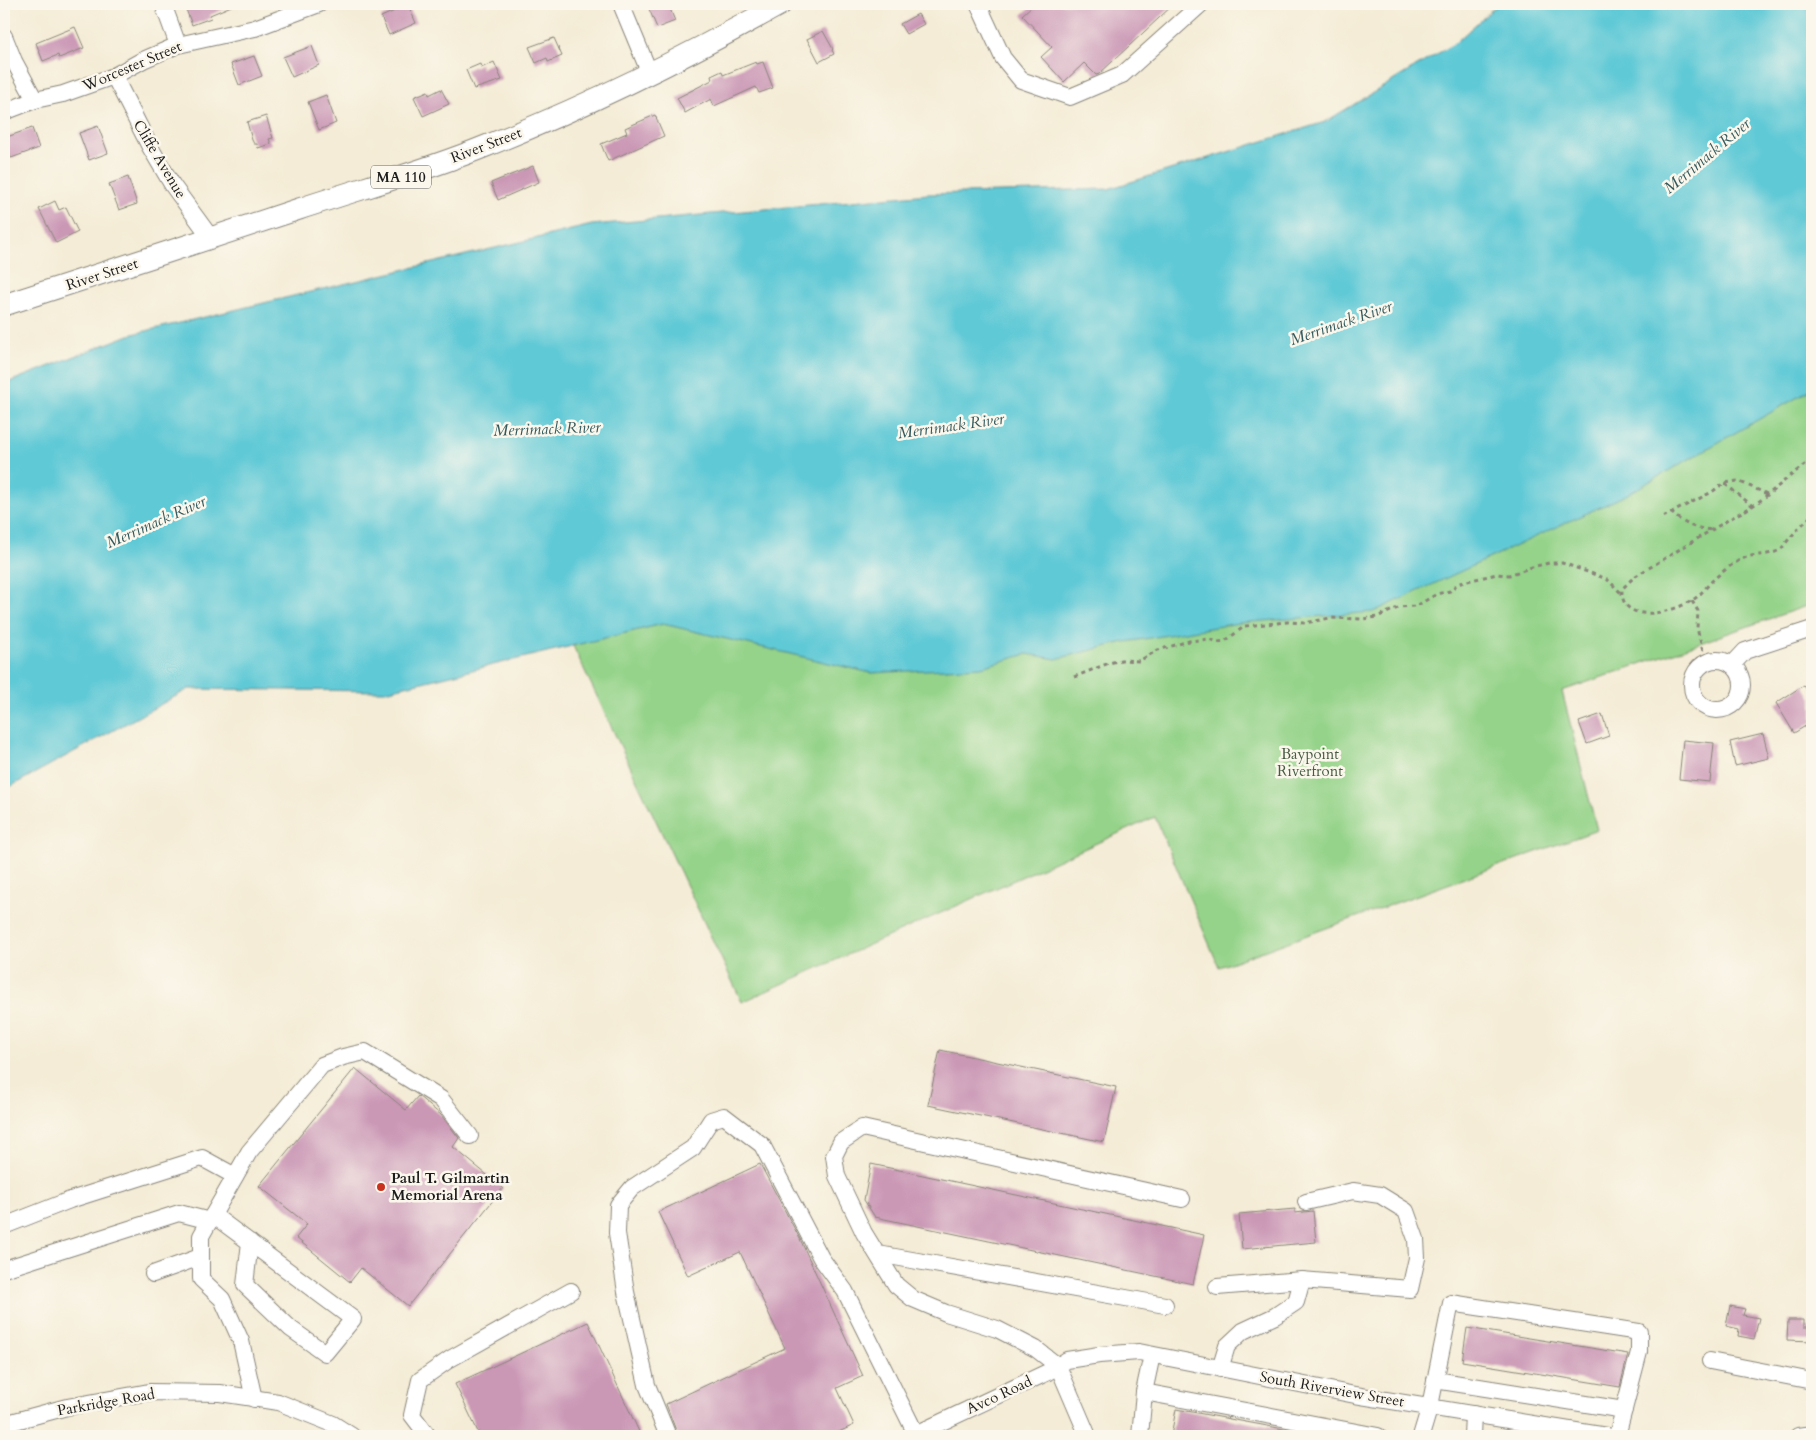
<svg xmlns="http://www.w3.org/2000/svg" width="1816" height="1440" font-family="Cardo,serif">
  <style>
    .green { fill: #94d389; stroke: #587852 }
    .water { fill: #5ec9d6; stroke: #3d7279 }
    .building { fill: #ca97b5 }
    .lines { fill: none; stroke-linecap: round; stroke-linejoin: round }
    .minor-casing { stroke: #888479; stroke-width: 18 }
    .major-casing { stroke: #888479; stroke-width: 23 }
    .path { stroke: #888479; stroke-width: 3; stroke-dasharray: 4 4; stroke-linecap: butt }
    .minor { stroke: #fff; stroke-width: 16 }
    .major { stroke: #fff; stroke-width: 21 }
    .poi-dot { fill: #c8321e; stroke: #fbf7ec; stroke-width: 2 }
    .labels { text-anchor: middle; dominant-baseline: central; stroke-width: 5; stroke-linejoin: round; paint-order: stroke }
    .shield { fill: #fbf7ec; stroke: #5f5e5a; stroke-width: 1 }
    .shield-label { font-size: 14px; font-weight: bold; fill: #1c1c1c }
    .street-label { font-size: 15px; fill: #1c1c1c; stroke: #fbf7ec }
    .park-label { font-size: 15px; fill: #465c42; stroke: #fbf7ec }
    .poi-label { font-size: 15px; font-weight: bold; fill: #1c1c1c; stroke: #fbf7ec; text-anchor: start }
    .water-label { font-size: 16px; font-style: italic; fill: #33595d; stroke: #fbf7ec }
  </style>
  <rect width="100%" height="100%" fill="#fbf7ec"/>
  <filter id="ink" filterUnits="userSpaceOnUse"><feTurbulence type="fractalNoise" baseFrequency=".02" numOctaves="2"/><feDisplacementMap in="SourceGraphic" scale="10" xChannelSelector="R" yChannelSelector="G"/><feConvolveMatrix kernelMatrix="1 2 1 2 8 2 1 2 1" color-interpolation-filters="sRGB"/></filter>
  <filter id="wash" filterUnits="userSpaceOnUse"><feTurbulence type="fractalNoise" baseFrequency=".0096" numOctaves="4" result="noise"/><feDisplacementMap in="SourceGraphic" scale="20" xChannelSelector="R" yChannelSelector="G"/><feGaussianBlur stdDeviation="1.12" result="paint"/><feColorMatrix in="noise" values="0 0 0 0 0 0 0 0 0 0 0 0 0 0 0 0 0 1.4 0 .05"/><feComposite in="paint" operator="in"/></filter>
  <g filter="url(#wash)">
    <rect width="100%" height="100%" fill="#f4ecd6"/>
    <!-- green -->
    <path class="green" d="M 1812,369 L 1812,604 L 1562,691 L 1597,830 L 1219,967 L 1155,817 L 742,1002 L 565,629 Z"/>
    <!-- water -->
    <path class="water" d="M 1498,4 L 1812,4 L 1812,389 L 1626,495 L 1373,612 L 1239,623 L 1120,643 L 1056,659 L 1027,654 L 981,667 L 871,673 L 663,624 L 385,691 L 189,689 L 4,790 L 4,384 L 129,335 L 592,225 L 928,194 L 1108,189 L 1325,122 L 1455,43 Z"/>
    <g id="blocks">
      <!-- building -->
      <g class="building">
        <path d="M 184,4 L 236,4 L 210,15 L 211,18 L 192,25 Z"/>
        <path d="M 647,4 L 668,4 L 675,21 L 657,28 Z"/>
        <path d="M 1034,4 L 1174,4 L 1099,74 L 1096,75 L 1084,63 L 1064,82 L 1041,57 L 1052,47 L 1022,15 Z"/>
        <path d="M 408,5 L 416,23 L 389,35 L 381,17 Z"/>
        <path d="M 918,14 L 924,24 L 906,34 L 900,24 Z"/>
        <path d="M 75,27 L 84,48 L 59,58 L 58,55 L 43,61 L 36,43 Z"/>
        <path d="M 823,31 L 833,49 L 832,50 L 834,54 L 819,62 L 807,39 Z"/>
        <path d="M 554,38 L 562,56 L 548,62 L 547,58 L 536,63 L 529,47 Z"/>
        <path d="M 312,46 L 319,65 L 292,77 L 283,57 Z"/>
        <path d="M 254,56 L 262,76 L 239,85 L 231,64 Z"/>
        <path d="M 494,62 L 502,80 L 474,89 L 466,70 L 480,64 L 481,68 Z"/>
        <path d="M 756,62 L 757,64 L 763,62 L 773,88 L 759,93 L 756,87 L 714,106 L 711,99 L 685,113 L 677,98 L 712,80 L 711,76 L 722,71 L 723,75 Z"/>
        <path d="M 441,89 L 449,104 L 423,116 L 414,97 L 428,91 L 429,95 Z"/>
        <path d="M 326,95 L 336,123 L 319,130 L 308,102 Z"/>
        <path d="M 655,115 L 664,136 L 608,161 L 601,144 L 627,133 L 625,128 Z"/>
        <path d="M 266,116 L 273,138 L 269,139 L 271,144 L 258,148 L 257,144 L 254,144 L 252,140 L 247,122 Z"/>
        <path d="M 98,126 L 108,153 L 89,160 L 79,133 Z"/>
        <path d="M 32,128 L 39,148 L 11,158 L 4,138 Z"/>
        <path d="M 533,166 L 539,182 L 498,200 L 491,183 Z"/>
        <path d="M 128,177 L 137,204 L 119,210 L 109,184 Z"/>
        <path d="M 55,201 L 59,210 L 66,207 L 78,232 L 56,243 L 39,209 Z"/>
        <path d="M 1804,685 L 1812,698 L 1812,722 L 1794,733 L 1776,703 Z"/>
        <path d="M 1602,714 L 1609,736 L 1587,744 L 1579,722 Z"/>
        <path d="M 1763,734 L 1769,758 L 1735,766 L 1730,742 Z"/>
        <path d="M 1683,740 L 1714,743 L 1710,782 L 1679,779 Z"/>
        <path d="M 940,1050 L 1116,1087 L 1104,1142 L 928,1105 Z"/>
        <path d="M 355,1068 L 406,1110 L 418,1096 L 441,1115 L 459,1138 L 453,1147 L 503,1188 L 408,1306 L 361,1268 L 350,1282 L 296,1238 L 307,1224 L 259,1186 Z"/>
        <path d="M 760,1164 L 800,1239 L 863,1376 L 837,1388 L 854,1425 L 830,1436 L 678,1436 L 666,1404 L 785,1348 L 740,1252 L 688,1276 L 658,1212 Z"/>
        <path d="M 871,1164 L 1204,1235 L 1193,1284 L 875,1217 L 864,1200 Z"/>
        <path d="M 1295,1209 L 1295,1213 L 1313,1211 L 1316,1242 L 1242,1249 L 1239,1214 Z"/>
        <path d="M 1730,1306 L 1745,1309 L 1743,1315 L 1759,1318 L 1754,1339 L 1738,1336 L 1739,1329 L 1726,1326 Z"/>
        <path d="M 1788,1320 L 1804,1320 L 1804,1327 L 1812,1327 L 1812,1341 L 1787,1340 Z"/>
        <path d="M 588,1322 L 641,1436 L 480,1436 L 455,1384 Z"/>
        <path d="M 1467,1328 L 1628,1354 L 1620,1387 L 1462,1361 Z"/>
        <path d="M 1176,1409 L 1289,1430 L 1288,1436 L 1171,1436 Z"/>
      </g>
    </g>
  </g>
  <g filter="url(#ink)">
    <use href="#blocks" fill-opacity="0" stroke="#888479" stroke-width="1"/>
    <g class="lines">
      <defs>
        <g id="minor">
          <path d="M 163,4 L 178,45"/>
          <path d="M 621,4 L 650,74"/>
          <path d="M 978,4 L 1003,58 L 1021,80 L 1070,97 L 1122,75 L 1201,4"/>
          <path d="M 4,36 L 14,61 L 35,100"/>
          <path d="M 114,76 L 150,147 L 173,186 L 211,238"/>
          <path d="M 4,112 L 35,100 L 63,94 L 114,76 L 143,60 L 178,45 L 255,28 L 319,4"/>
          <circle cx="1717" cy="685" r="25"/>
          <path d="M 1732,665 L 1745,651 L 1812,629"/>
          <path d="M 213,1215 L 353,1319 L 325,1353 L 291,1329 L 245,1285 L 250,1242"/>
          <path d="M 4,1226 L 70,1200 L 202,1158 L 235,1176"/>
          <path d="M 878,1254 L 1165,1305"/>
          <path d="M 4,1269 L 179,1213 L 210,1221"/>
          <path d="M 153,1274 L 200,1257"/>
          <path d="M 1217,1287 L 1302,1280"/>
          <path d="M 1710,1361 L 1812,1381"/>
          <path d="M 1220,1369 L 1227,1346 L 1243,1331 L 1275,1316 L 1296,1302 L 1302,1280 L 1410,1289 L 1417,1258 L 1416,1239 L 1406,1211 L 1380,1195 L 1353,1191 L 1306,1202"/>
          <path d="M 1435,1380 L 1624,1410"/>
          <path d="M 1144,1392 L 1378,1436"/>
          <path d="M 254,1399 L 241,1341 L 222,1299 L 201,1279 L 201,1236 L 249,1152 L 322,1065 L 343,1057 L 365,1052 L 441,1099 L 470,1136"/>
          <path d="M 4,1424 L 67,1407 L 149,1392 L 220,1393 L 278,1402 L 333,1424 L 352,1436"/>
          <path d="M 428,1436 L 412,1415 L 420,1380 L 450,1359 L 571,1291"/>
          <path d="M 668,1436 L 647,1385 L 626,1292 L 617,1233 L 618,1205 L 632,1188 L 693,1148 L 711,1120 L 724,1116 L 762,1145 L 821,1258 L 845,1291 L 916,1434"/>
          <path d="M 912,1436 L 1048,1372 L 1067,1360 L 1099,1355 L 1139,1352 L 1355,1395 L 1607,1436"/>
          <path d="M 1088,1436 L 1058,1366 L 1036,1349 L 997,1329 L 946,1313 L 913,1299 L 896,1285 L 864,1233 L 837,1176 L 834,1156 L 841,1142 L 862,1128 L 1182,1199"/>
          <path d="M 1140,1436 L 1144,1392 L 1152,1355"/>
          <path d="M 1421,1436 L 1430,1406 L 1451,1303 L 1639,1332 L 1639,1352 L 1617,1436"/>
          <path d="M 1472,1436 L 1473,1414"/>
          <path d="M 1798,1436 L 1812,1434"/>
        </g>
        <path id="major" d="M 4,305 C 102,274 201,241 299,209 C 362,188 425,171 486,146 C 588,106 686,57 781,4"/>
      </defs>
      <!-- minor casing -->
      <use href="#minor" class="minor-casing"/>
      <!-- major casing -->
      <use href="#major" class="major-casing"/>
      <!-- path -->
      <g class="path">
        <path d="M 1812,460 C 1786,476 1766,501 1738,514 L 1634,577 L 1622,589 C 1620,626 1671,613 1691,601 C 1700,596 1706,587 1713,580 C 1722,572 1733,563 1744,558 C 1756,553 1770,557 1781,549 C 1784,546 1787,541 1791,537 C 1797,529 1805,522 1812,515"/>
        <path d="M 1725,484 L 1754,507"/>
        <path d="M 1671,512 C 1684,525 1694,528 1712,530"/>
        <path d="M 1663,517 L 1712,492 L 1724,483 L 1738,481 L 1767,494"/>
        <path d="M 1692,601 L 1698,611 L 1697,628 L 1706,663"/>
        <path d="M 1074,677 L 1109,663 L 1121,660 L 1139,661 L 1158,650 L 1189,641 L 1209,639 L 1218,642 L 1225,641 L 1245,626 L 1287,622 L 1305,623 L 1330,618 L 1362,619 L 1377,617 L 1400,607 L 1416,606 L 1437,594 L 1450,591 L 1455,586 L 1463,582 L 1497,574 L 1509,575 L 1532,567 L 1549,563 L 1562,563 L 1571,566 L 1607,579 L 1622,594"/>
      </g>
      <!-- minor -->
      <use href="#minor" class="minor"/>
      <!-- major -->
      <use href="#major" class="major"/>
    </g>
  </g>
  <!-- markers -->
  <circle class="poi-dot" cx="381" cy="1187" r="5"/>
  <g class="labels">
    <!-- shield labels -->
    <rect class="shield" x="371" y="165.5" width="60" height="23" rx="4"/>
    <g class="shield-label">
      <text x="401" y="177">MA 110</text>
    </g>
    <!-- street labels -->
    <g class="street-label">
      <text transform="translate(132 66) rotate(-23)">Worcester Street</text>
      <text transform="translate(486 145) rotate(-21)">River Street</text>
      <text transform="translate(160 159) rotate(59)">Cliffe Avenue</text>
      <text transform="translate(102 274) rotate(-18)">River Street</text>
      <text transform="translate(1332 1389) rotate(10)">South Riverview Street</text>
      <text transform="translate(999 1395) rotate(-25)">Avco Road</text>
      <text transform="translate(106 1402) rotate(-10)">Parkridge Road</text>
    </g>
    <!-- park labels -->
    <g class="park-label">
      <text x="1310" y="754">Baypoint<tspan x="1310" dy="17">Riverfront</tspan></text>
    </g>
    <!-- poi labels -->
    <g class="poi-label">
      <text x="391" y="1178">Paul T. Gilmartin<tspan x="391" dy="17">Memorial Arena</tspan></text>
    </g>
    <!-- water labels -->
    <g class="water-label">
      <text transform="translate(1707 156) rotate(-40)">Merrimack River</text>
      <text transform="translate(1341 323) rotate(-19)">Merrimack River</text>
      <text transform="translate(951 426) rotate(-8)">Merrimack River</text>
      <text transform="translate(547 429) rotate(-2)">Merrimack River</text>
      <text transform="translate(156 522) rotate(-24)">Merrimack River</text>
    </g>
  </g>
  <!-- margin -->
  <rect width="1816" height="1440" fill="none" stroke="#fbf7ec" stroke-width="20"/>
</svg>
